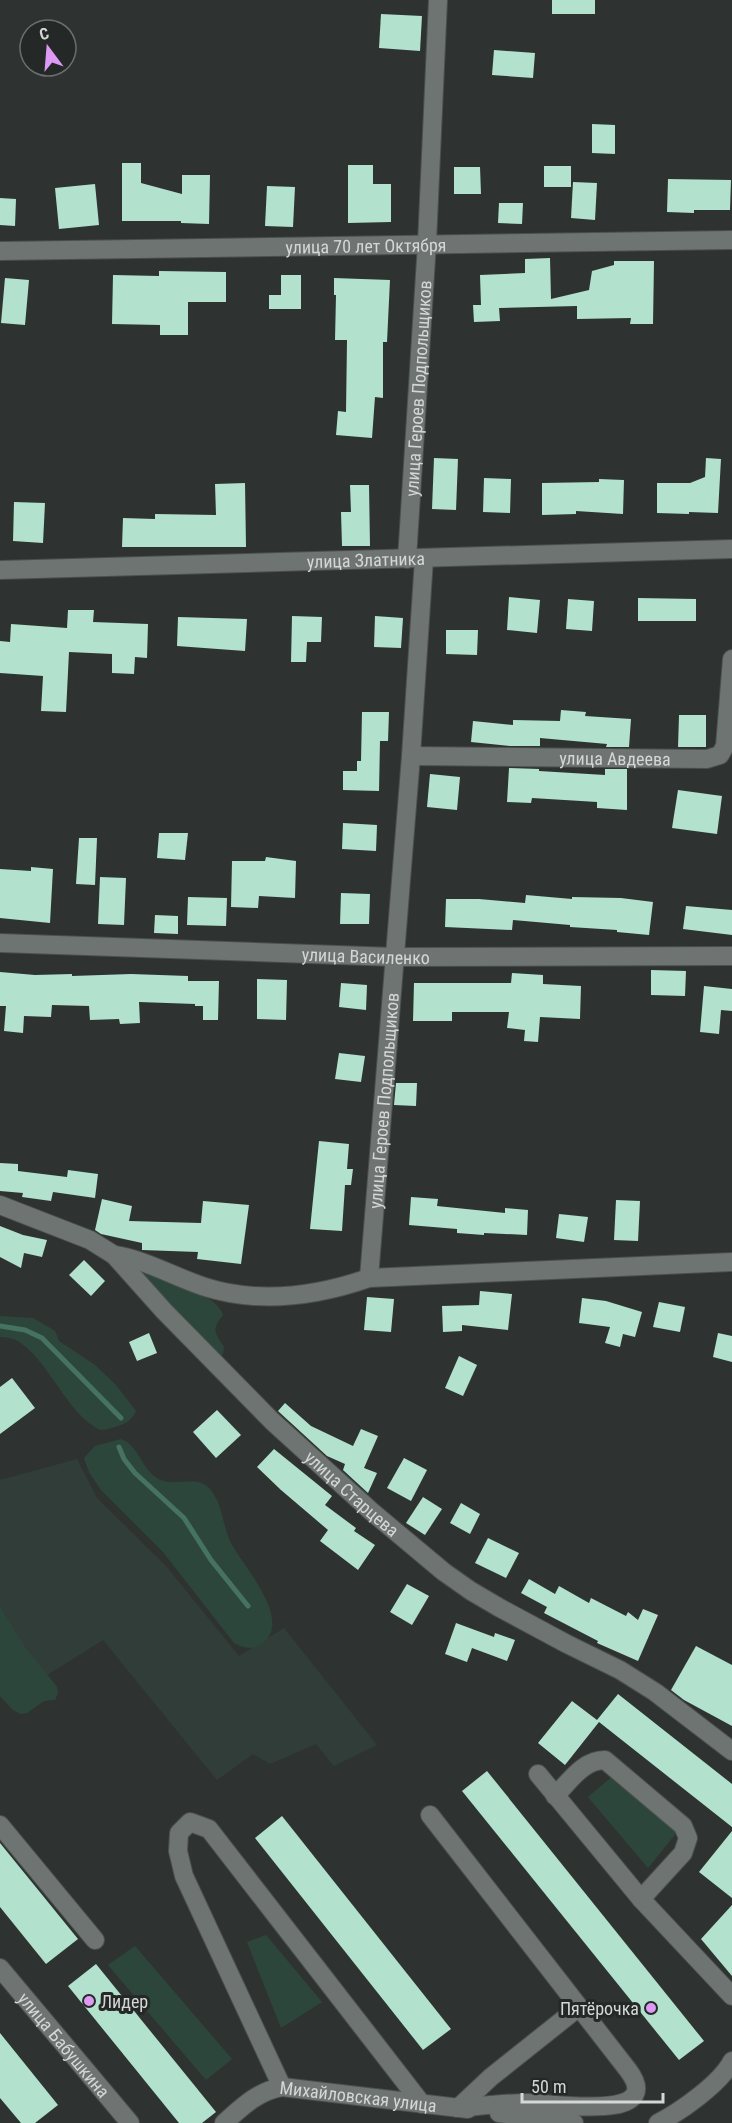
<svg xmlns="http://www.w3.org/2000/svg" width="732" height="2123" font-family="'Roboto Condensed',sans-serif">
  <style>
    .built { fill: #313d38 }
    .green { fill: #2d463c }
    .lines { fill: none; stroke-linecap: round; stroke-linejoin: round }
    .stream { stroke: #467261; stroke-width: 5 }
    .building { fill: #b2e1cd }
    .minor-casing { stroke: #4b4f4e; stroke-width: 20 }
    .minor { stroke: #6e7471; stroke-width: 18 }
    .poi-dot { fill: #dd99f3; stroke: #242927; stroke-width: 2 }
    .labels { text-anchor: middle; dominant-baseline: central; stroke-width: 6; stroke-linejoin: round; paint-order: stroke }
    .street-label { font-size: 18px; fill: #d4d7d6; stroke: #242927 }
    .poi-label { font-size: 18px; fill: #d4d7d6; stroke: #242927; text-anchor: start }
  </style>
  <rect width="100%" height="100%" fill="#2e3331"/>
  <!-- built -->
  <path class="built" d="M 77,1459 L 97,1498 L 166,1566 L 239,1656 L 284,1628 L 377,1745 L 334,1766 L 316,1744 L 270,1764 L 253,1754 L 217,1780 L 103,1640 L 41,1679 L 0,1621 L 0,1480 Z"/>
  <!-- green -->
  <g class="green">
    <path d="M 149,1272 C 168,1280 218,1295 223,1315 C 211,1330 215,1333 224,1347 L 223,1354 L 219,1355 L 149,1287 L 145,1277 L 145,1273 Z"/>
    <path d="M 0,1316 L 33,1318 L 55,1331 L 59,1341 L 95,1365 L 115,1384 L 136,1411 C 131,1421 125,1424 115,1427 C 110,1428 105,1430 101,1430 C 96,1429 93,1425 89,1423 C 62,1401 46,1359 18,1341 C 12,1338 7,1337 0,1337 Z"/>
    <path d="M 121,1439 C 139,1446 141,1468 157,1478 C 172,1489 194,1473 209,1488 C 223,1503 222,1525 231,1543 C 242,1565 293,1619 263,1643 C 252,1651 244,1648 234,1643 L 163,1552 L 101,1490 L 89,1472 L 84,1458 L 95,1446 Z"/>
    <path d="M 0,1607 L 25,1647 L 57,1687 L 58,1693 L 55,1700 L 44,1701 L 27,1713 L 21,1714 L 13,1710 L 0,1696 Z"/>
    <path d="M 614,1775 L 678,1831 L 648,1868 L 588,1797 Z"/>
    <path d="M 266,1935 L 322,2002 L 281,2028 L 247,1942 Z"/>
    <path d="M 135,1946 L 232,2059 L 206,2080 L 108,1965 Z"/>
  </g>
  <g class="lines">
    <!-- stream -->
    <g class="stream">
      <path d="M 0,1326 L 25,1330 L 42,1338 L 121,1418"/>
      <path d="M 119,1447 L 124,1459 L 135,1473 L 184,1518 L 211,1560 L 248,1606"/>
    </g>
  </g>
  <!-- building -->
  <g class="building">
    <rect x="552" y="0" width="43" height="14"/>
    <path d="M 381,14 L 422,16 L 420,51 L 379,48 Z"/>
    <path d="M 494,50 L 535,53 L 533,78 L 492,75 Z"/>
    <path d="M 592,124 L 615,125 L 615,154 L 592,153 Z"/>
    <path d="M 122,163 L 141,163 L 141,183 L 182,194 L 182,175 L 210,175 L 209,224 L 181,223 L 181,221 L 122,221 Z"/>
    <path d="M 348,165 L 373,165 L 373,184 L 391,184 L 391,222 L 348,223 Z"/>
    <rect x="544" y="166" width="27" height="21"/>
    <path d="M 454,167 L 480,167 L 481,194 L 454,194 Z"/>
    <path d="M 668,179 L 731,180 L 730,210 L 694,210 L 694,213 L 667,212 Z"/>
    <path d="M 573,182 L 597,183 L 595,220 L 571,218 Z"/>
    <path d="M 95,184 L 99,225 L 59,229 L 55,188 Z"/>
    <path d="M 267,186 L 295,187 L 293,227 L 265,226 Z"/>
    <path d="M 0,198 L 16,199 L 15,226 L 0,225 Z"/>
    <path d="M 499,203 L 523,203 L 522,224 L 498,223 Z"/>
    <path d="M 550,258 L 551,299 L 589,290 L 592,271 L 614,265 L 614,261 L 654,261 L 653,324 L 630,324 L 631,318 L 577,319 L 577,306 L 499,308 L 500,321 L 474,322 L 473,305 L 481,305 L 480,275 L 525,273 L 525,259 Z"/>
    <path d="M 159,271 L 226,272 L 226,302 L 188,302 L 188,335 L 160,335 L 160,325 L 112,324 L 113,275 L 159,276 Z"/>
    <path d="M 281,275 L 301,275 L 301,309 L 269,309 L 269,295 L 281,295 Z"/>
    <path d="M 5,278 L 29,280 L 25,325 L 1,323 Z"/>
    <path d="M 334,278 L 390,280 L 387,342 L 383,342 L 383,398 L 375,397 L 372,438 L 336,435 L 338,411 L 346,412 L 347,340 L 335,340 L 336,295 L 334,295 Z"/>
    <path d="M 434,458 L 458,459 L 456,510 L 432,509 Z"/>
    <path d="M 706,458 L 721,459 L 718,513 L 689,512 L 689,514 L 657,513 L 657,483 L 690,483 L 705,477 Z"/>
    <path d="M 484,478 L 511,479 L 510,513 L 483,512 Z"/>
    <path d="M 599,479 L 624,480 L 623,514 L 576,511 L 576,514 L 542,515 L 542,483 L 599,482 Z"/>
    <path d="M 245,483 L 246,547 L 122,547 L 123,518 L 155,519 L 155,514 L 216,515 L 215,484 Z"/>
    <path d="M 350,485 L 369,485 L 370,546 L 342,546 L 341,512 L 351,512 Z"/>
    <path d="M 14,502 L 45,503 L 43,543 L 13,541 Z"/>
    <path d="M 509,597 L 540,600 L 537,633 L 507,630 Z"/>
    <path d="M 638,598 L 696,599 L 696,621 L 638,621 Z"/>
    <path d="M 568,599 L 594,601 L 592,631 L 566,629 Z"/>
    <path d="M 68,610 L 94,610 L 93,622 L 148,624 L 147,658 L 135,657 L 134,674 L 112,673 L 112,654 L 69,652 L 66,712 L 41,711 L 43,676 L 0,673 L 0,641 L 10,642 L 11,624 L 67,628 Z"/>
    <path d="M 292,616 L 322,617 L 321,642 L 307,642 L 306,662 L 291,662 Z"/>
    <path d="M 375,616 L 403,618 L 401,648 L 374,647 Z"/>
    <path d="M 178,617 L 247,619 L 245,651 L 177,646 Z"/>
    <path d="M 446,630 L 478,630 L 477,655 L 446,654 Z"/>
    <path d="M 561,710 L 586,712 L 585,716 L 631,719 L 629,747 L 606,747 L 607,744 L 540,738 L 540,746 L 510,746 L 471,742 L 473,721 L 513,725 L 513,720 L 560,721 Z"/>
    <path d="M 362,712 L 389,712 L 388,741 L 380,741 L 379,791 L 343,790 L 343,771 L 357,771 L 357,761 L 361,761 Z"/>
    <path d="M 679,715 L 706,715 L 706,747 L 678,747 Z"/>
    <path d="M 509,768 L 539,769 L 539,771 L 605,775 L 605,769 L 627,769 L 627,810 L 597,808 L 597,802 L 532,798 L 531,803 L 507,802 Z"/>
    <path d="M 430,774 L 460,777 L 457,810 L 427,807 Z"/>
    <path d="M 678,790 L 722,796 L 717,834 L 672,828 Z"/>
    <path d="M 343,823 L 377,825 L 376,851 L 342,849 Z"/>
    <path d="M 159,833 L 188,833 L 185,860 L 157,858 Z"/>
    <path d="M 79,838 L 97,838 L 95,885 L 76,884 Z"/>
    <path d="M 266,857 L 296,861 L 295,898 L 259,896 L 258,908 L 231,907 L 232,861 L 265,861 Z"/>
    <path d="M 31,867 L 53,869 L 50,923 L 0,918 L 0,869 L 31,871 Z"/>
    <path d="M 100,877 L 126,878 L 124,925 L 98,924 Z"/>
    <path d="M 341,893 L 370,894 L 369,924 L 340,924 Z"/>
    <path d="M 526,895 L 572,899 L 572,897 L 621,898 L 653,902 L 649,935 L 617,932 L 617,930 L 570,927 L 570,925 L 513,920 L 512,930 L 445,927 L 446,899 L 479,899 L 525,903 Z"/>
    <path d="M 188,897 L 227,898 L 226,926 L 187,925 Z"/>
    <path d="M 686,906 L 732,910 L 732,935 L 683,929 Z"/>
    <path d="M 155,915 L 178,916 L 178,934 L 154,933 Z"/>
    <path d="M 651,970 L 686,971 L 685,996 L 651,995 Z"/>
    <path d="M 0,972 L 35,975 L 72,974 L 72,976 L 131,974 L 188,976 L 188,981 L 219,981 L 218,1020 L 203,1020 L 203,1006 L 195,1006 L 195,1004 L 139,1002 L 140,1023 L 120,1024 L 119,1019 L 90,1020 L 89,1006 L 52,1005 L 51,1017 L 24,1016 L 23,1033 L 4,1031 L 6,1006 L 0,1006 Z"/>
    <path d="M 512,973 L 543,975 L 543,984 L 581,986 L 580,1019 L 540,1017 L 538,1042 L 524,1041 L 525,1030 L 507,1028 L 509,1012 L 452,1012 L 452,1021 L 413,1021 L 414,983 L 511,983 Z"/>
    <path d="M 257,979 L 287,980 L 286,1020 L 257,1019 Z"/>
    <path d="M 341,983 L 367,985 L 366,1010 L 339,1007 Z"/>
    <path d="M 704,986 L 732,989 L 732,1011 L 721,1010 L 719,1034 L 700,1032 Z"/>
    <path d="M 339,1053 L 365,1056 L 361,1082 L 335,1079 Z"/>
    <path d="M 396,1083 L 417,1083 L 416,1106 L 394,1105 Z"/>
    <path d="M 319,1141 L 349,1144 L 347,1169 L 353,1169 L 351,1185 L 345,1185 L 342,1231 L 310,1229 Z"/>
    <path d="M 0,1163 L 18,1164 L 18,1171 L 67,1177 L 68,1170 L 98,1174 L 95,1198 L 53,1192 L 51,1201 L 22,1197 L 23,1193 L 0,1191 Z"/>
    <path d="M 411,1197 L 438,1199 L 437,1206 L 505,1213 L 505,1208 L 528,1210 L 527,1235 L 484,1233 L 484,1235 L 457,1233 L 457,1229 L 409,1225 Z"/>
    <path d="M 102,1199 L 132,1206 L 129,1221 L 201,1223 L 203,1201 L 249,1205 L 241,1264 L 197,1259 L 198,1252 L 142,1250 L 142,1243 L 101,1234 L 95,1230 Z"/>
    <path d="M 616,1200 L 640,1201 L 638,1241 L 614,1240 Z"/>
    <path d="M 559,1214 L 588,1217 L 584,1242 L 556,1238 Z"/>
    <path d="M 0,1226 L 23,1235 L 47,1240 L 42,1257 L 24,1253 L 21,1268 L 0,1257 Z"/>
    <path d="M 84,1260 L 105,1281 L 91,1296 L 69,1275 Z"/>
    <path d="M 480,1291 L 512,1294 L 508,1330 L 462,1325 L 462,1331 L 443,1332 L 442,1306 L 479,1305 Z"/>
    <path d="M 367,1297 L 394,1299 L 391,1332 L 364,1330 Z"/>
    <path d="M 582,1298 L 606,1301 L 642,1312 L 635,1337 L 623,1334 L 620,1347 L 605,1343 L 610,1327 L 579,1323 Z"/>
    <path d="M 659,1302 L 685,1307 L 680,1332 L 653,1327 Z"/>
    <path d="M 149,1333 L 157,1353 L 137,1361 L 129,1342 Z"/>
    <path d="M 718,1333 L 732,1336 L 732,1362 L 713,1357 Z"/>
    <path d="M 459,1356 L 477,1365 L 463,1396 L 445,1388 Z"/>
    <path d="M 12,1378 L 35,1408 L 0,1434 L 0,1387 Z"/>
    <path d="M 285,1403 L 311,1426 L 353,1446 L 361,1429 L 378,1436 L 364,1468 L 377,1473 L 368,1493 L 343,1470 L 345,1464 L 327,1456 L 278,1411 Z"/>
    <path d="M 217,1410 L 241,1435 L 216,1458 L 193,1432 Z"/>
    <path d="M 274,1449 L 332,1496 L 325,1505 L 356,1528 L 354,1531 L 375,1545 L 358,1570 L 320,1541 L 328,1530 L 281,1490 L 257,1467 Z"/>
    <path d="M 404,1458 L 427,1470 L 411,1501 L 387,1488 Z"/>
    <path d="M 423,1497 L 442,1509 L 425,1535 L 406,1523 Z"/>
    <path d="M 461,1503 L 480,1514 L 470,1534 L 450,1523 Z"/>
    <path d="M 488,1538 L 519,1553 L 506,1578 L 475,1563 Z"/>
    <path d="M 529,1579 L 555,1594 L 559,1586 L 589,1603 L 591,1598 L 626,1616 L 628,1612 L 638,1620 L 643,1609 L 658,1615 L 638,1661 L 597,1643 L 598,1641 L 544,1613 L 547,1607 L 521,1593 Z"/>
    <path d="M 407,1584 L 429,1596 L 412,1625 L 390,1612 Z"/>
    <path d="M 456,1623 L 494,1637 L 495,1633 L 515,1640 L 507,1661 L 472,1648 L 467,1662 L 445,1654 Z"/>
    <path d="M 696,1646 L 732,1665 L 732,1726 L 684,1700 L 671,1690 Z"/>
    <path d="M 618,1694 L 732,1784 L 732,1827 L 599,1722 L 565,1765 L 538,1743 L 572,1701 L 597,1720 Z"/>
    <path d="M 487,1771 L 704,2041 L 679,2060 L 462,1791 Z"/>
    <path d="M 282,1816 L 451,2029 L 423,2050 L 255,1838 Z"/>
    <path d="M 732,1831 L 732,1898 L 699,1872 Z"/>
    <path d="M 0,1843 L 78,1939 L 46,1964 L 0,1907 Z"/>
    <path d="M 732,1905 L 732,1976 L 701,1939 Z"/>
    <path d="M 96,1964 L 216,2112 L 202,2123 L 179,2123 L 68,1986 Z"/>
    <path d="M 0,2033 L 58,2105 L 35,2123 L 21,2123 L 0,2098 Z"/>
  </g>
  <g class="lines">
    <defs>
      <g id="minor">
        <path id="s1" d="M 0,251 L 732,240"/>
        <path id="s2" d="M 407,559 L 427,243 L 438,0"/>
        <path id="s3" d="M 0,570 L 732,549"/>
        <path id="s4" d="M 411,756 L 707,759 L 720,755 L 725,746 L 732,659"/>
        <path id="s5" d="M 0,943 L 394,957 L 732,956"/>
        <path id="s6" d="M 0,1205 L 90,1240 L 114,1255 L 164,1311 L 272,1421 L 371,1511 L 444,1572 L 471,1591 L 500,1608 L 567,1644 L 620,1670 L 655,1692 L 732,1751"/>
        <path d="M 114,1255 C 147,1260 174,1277 205,1287 C 259,1304 317,1296 369,1278 L 732,1262"/>
        <path id="s7" d="M 369,1278 L 411,756 L 424,559"/>
        <path d="M 538,1774 L 641,1899 L 732,1996"/>
        <path d="M 555,1796 C 570,1781 583,1760 605,1760 L 683,1826 L 688,1838 L 683,1853 L 641,1899"/>
        <path d="M 430,1815 L 628,2070 C 668,2123 550,2103 528,2103 C 504,2103 481,2106 458,2108"/>
        <path d="M 0,1825 L 95,1940"/>
        <path id="s8" d="M 0,1968 L 130,2123"/>
        <path d="M 282,2087 L 184,1876 L 178,1851 L 179,1833 L 190,1822 L 209,1829 L 422,2104"/>
        <path d="M 458,2108 L 491,2077 L 579,2007"/>
        <path d="M 499,2113 L 574,2123"/>
        <path id="s9" d="M 224,2123 C 242,2107 258,2091 282,2087 L 468,2109"/>
        <path d="M 658,2123 C 680,2112 721,2083 732,2061"/>
      </g>
    </defs>
    <!-- minor casing -->
    <use href="#minor" class="minor-casing"/>
    <!-- minor -->
    <use href="#minor" class="minor"/>
  </g>
  <!-- markers -->
  <g class="poi-dot">
    <circle cx="89" cy="2001" r="6"/>
    <circle cx="651" cy="2008" r="6"/>
  </g>
  <g class="labels">
    <!-- street labels -->
    <g class="street-label">
      <text stroke="none"><textPath href="#s1" startOffset="366">улица 70 лет Октября</textPath></text>
      <text stroke="none"><textPath href="#s2" startOffset="171">улица Героев Подпольщиков</textPath></text>
      <text stroke="none"><textPath href="#s3" startOffset="366">улица Златника</textPath></text>
      <text stroke="none"><textPath href="#s4" startOffset="204">улица Авдеева</textPath></text>
      <text stroke="none"><textPath href="#s5" startOffset="366">улица Василенко</textPath></text>
      <text stroke="none"><textPath href="#s7" startOffset="178">улица Героев Подпольщиков</textPath></text>
      <text stroke="none"><textPath href="#s6" startOffset="462">улица Старцева</textPath></text>
      <text stroke="none"><textPath href="#s8" startOffset="100">улица Бабушкина</textPath></text>
      <text stroke="none"><textPath href="#s9" startOffset="146">Михайловская улица</textPath></text>
    </g>
    <!-- poi labels -->
    <g class="poi-label">
      <text x="101" y="2001">Лидер</text>
      <text x="639" y="2008" text-anchor="end">Пятёрочка</text>
    </g>
  </g>
  <!-- north arrow -->
  <g transform="translate(48 48) rotate(344)"><circle r="28" fill="#242927" stroke="#6a6f6d" stroke-width="1.5"/>
  <path d="M0-4.5L10 22L0 15L-10 22Z" fill="#dd99f3"/>
  <text y="-9" font-size="16" font-weight="bold" text-anchor="middle" fill="#d4d7d6">С</text>
  </g>
  <!-- scale -->
  <path d="M522 2093v9h141v-9" fill="none" stroke="#d4d7d6" stroke-width="3"/>
  <text x="531" y="2093" font-size="18" fill="#d4d7d6" stroke="#242927" stroke-width="4.5" paint-order="stroke">50 m</text>
</svg>
